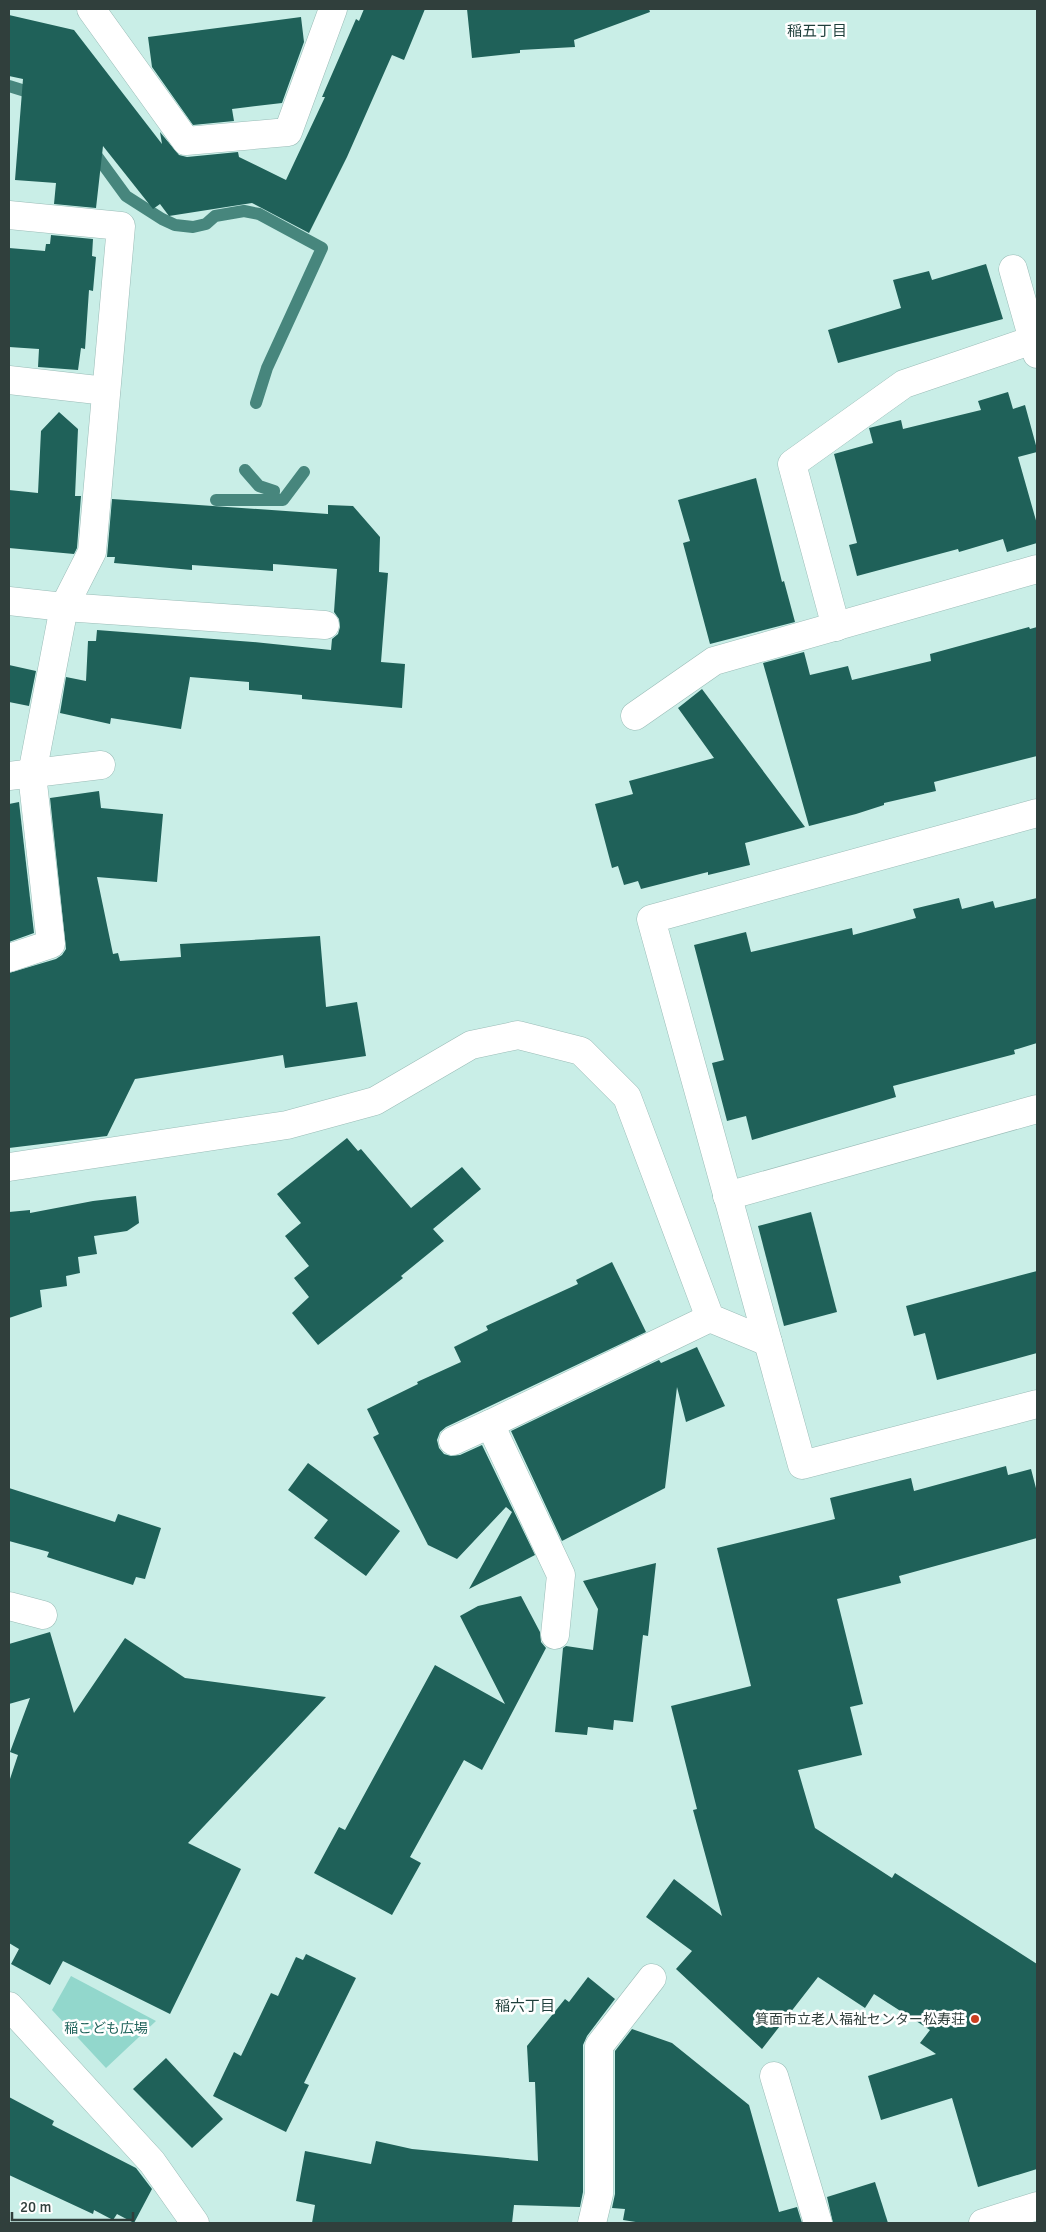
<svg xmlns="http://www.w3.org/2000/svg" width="1046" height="2232" font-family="Signika,'Noto Sans JP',sans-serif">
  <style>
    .green { fill: #92d7cc }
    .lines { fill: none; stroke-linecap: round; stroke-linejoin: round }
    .stream { stroke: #47867d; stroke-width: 12 }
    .building { fill: #1f6159 }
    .minor-casing { stroke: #9abcb7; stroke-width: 29 }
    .minor { stroke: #fff; stroke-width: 28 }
    .poi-dot { fill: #c93e20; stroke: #fff; stroke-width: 2 }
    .labels { text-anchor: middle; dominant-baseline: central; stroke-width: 5; stroke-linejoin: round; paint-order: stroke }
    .poi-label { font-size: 14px; fill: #303f3c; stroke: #fff; text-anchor: end }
    .park-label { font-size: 14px; fill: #21645c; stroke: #fff }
    .neighbourhood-label { font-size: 15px; fill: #1f3f3b; stroke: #fff }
  </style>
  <rect width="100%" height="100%" fill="#c9eee7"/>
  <!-- green -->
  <path class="green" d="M 71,1976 L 156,2021 L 106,2068 L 52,2010 Z"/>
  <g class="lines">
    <!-- stream -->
    <g class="stream">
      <path d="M 9,86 L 38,95"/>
      <path d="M 91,148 L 126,196 L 162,219 L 175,225 L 193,227 L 206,224 L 215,216 L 244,211 L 259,214 L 322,248 L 267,368 L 256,403"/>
      <path d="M 245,470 L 259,486 L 274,491 L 273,500"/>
      <path d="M 216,500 L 283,500 L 304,472"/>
    </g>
  </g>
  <!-- building -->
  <g class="building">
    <path d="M 364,9 L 425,9 L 404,60 L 392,55 L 347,157 L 309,233 L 252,203 L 169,216 L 160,204 L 153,209 L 103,146 L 96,208 L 54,204 L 56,183 L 15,180 L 23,79 L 9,76 L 9,15 L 74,30 L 162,144 L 160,132 L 179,155 L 187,157 L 238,152 L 239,157 L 286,180 L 325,97 L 322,97 L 356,19 L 359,21 Z"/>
    <path d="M 467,9 L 649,9 L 650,12 L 574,40 L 575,47 L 520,50 L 520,53 L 472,58 Z"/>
    <path d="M 301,17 L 304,42 L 282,103 L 232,109 L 234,121 L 193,125 L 152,67 L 148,37 Z"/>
    <path d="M 51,235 L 93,239 L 92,256 L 96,257 L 93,291 L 89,290 L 85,349 L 81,348 L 78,370 L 38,367 L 39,349 L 9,347 L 9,248 L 45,251 L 46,244 L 50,244 Z"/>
    <path d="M 986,264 L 1003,319 L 838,363 L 828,330 L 901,308 L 893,280 L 929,271 L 932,280 Z"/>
    <path d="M 1008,392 L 1013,409 L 1025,405 L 1037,449 L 1037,452 L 1018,457 L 1037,524 L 1037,543 L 1007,552 L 1003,539 L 959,552 L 958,549 L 857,576 L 849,545 L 857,543 L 834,454 L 873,443 L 869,428 L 901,420 L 903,429 L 981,410 L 978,401 Z"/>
    <path d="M 59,412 L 78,429 L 75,496 L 81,496 L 77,548 L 74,554 L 9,548 L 9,490 L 38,493 L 41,431 Z"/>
    <path d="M 756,478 L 782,582 L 784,581 L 795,622 L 710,644 L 683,543 L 690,541 L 678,500 Z"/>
    <path d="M 112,499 L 328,514 L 328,505 L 353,506 L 380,537 L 379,572 L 388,573 L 381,662 L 405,664 L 402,708 L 302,699 L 302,695 L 249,690 L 249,682 L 190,677 L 181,729 L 111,718 L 110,724 L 60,713 L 66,677 L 86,681 L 88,641 L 96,641 L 97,630 L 253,642 L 331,650 L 332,639 L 338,634 L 340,627 L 339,619 L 334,612 L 337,569 L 273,564 L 273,571 L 192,565 L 192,570 L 114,563 L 115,557 L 107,557 Z"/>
    <path d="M 1029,627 L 1030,629 L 1037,627 L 1037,756 L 934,782 L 936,791 L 884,803 L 884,805 L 856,814 L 809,826 L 763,663 L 804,652 L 810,675 L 848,666 L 852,680 L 931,661 L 930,654 Z"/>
    <path d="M 9,665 L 36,671 L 29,706 L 9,702 Z"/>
    <path d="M 702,689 L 805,827 L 745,843 L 750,865 L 708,875 L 708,872 L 641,889 L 638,881 L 624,885 L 618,866 L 612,868 L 595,804 L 633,794 L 629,781 L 714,758 L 678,708 Z"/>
    <path d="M 99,791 L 101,808 L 163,814 L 157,882 L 97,877 L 113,954 L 118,953 L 120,961 L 181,957 L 180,944 L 320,936 L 326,1007 L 357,1002 L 366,1056 L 285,1068 L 283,1055 L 135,1079 L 107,1136 L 9,1148 L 9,973 L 56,959 L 62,955 L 66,949 L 50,798 Z"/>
    <path d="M 19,802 L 34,933 L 9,942 L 9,804 Z"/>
    <path d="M 959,898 L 962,909 L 993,901 L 995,908 L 1037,898 L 1037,1043 L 1014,1050 L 1015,1054 L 893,1086 L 896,1097 L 752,1140 L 746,1116 L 727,1121 L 712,1063 L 724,1060 L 694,945 L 746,932 L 751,952 L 852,928 L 853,935 L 916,918 L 913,909 Z"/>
    <path d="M 347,1138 L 358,1151 L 361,1149 L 411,1208 L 462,1167 L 481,1189 L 433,1229 L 444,1241 L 401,1276 L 403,1278 L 318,1345 L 292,1313 L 309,1297 L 294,1278 L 309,1266 L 285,1236 L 301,1223 L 277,1194 Z"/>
    <path d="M 136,1196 L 139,1223 L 127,1231 L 94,1236 L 97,1254 L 78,1257 L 80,1273 L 66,1276 L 67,1286 L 40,1290 L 42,1307 L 9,1318 L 9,1212 L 30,1210 L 30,1213 L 93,1201 Z"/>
    <path d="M 811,1212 L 837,1312 L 784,1326 L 758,1226 Z"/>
    <path d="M 612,1262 L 646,1332 L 446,1427 L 440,1432 L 437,1440 L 439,1448 L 444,1454 L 451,1456 L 460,1455 L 482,1445 L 535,1555 L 469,1589 L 512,1512 L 506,1507 L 457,1559 L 428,1545 L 373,1437 L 379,1434 L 367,1409 L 418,1384 L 417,1382 L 461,1362 L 454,1347 L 488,1330 L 486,1326 L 578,1284 L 576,1280 Z"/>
    <path d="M 1037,1271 L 1037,1353 L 937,1380 L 925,1333 L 914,1336 L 906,1306 Z"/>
    <path d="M 697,1347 L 725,1406 L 686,1422 L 677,1387 L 665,1488 L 562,1541 L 511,1431 L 659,1360 L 661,1363 Z"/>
    <path d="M 308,1463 L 400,1531 L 366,1576 L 314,1538 L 328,1520 L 288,1490 Z"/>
    <path d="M 1006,1466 L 1008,1475 L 1031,1469 L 1037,1492 L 1037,1538 L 899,1576 L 901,1583 L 837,1599 L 863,1704 L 850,1707 L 862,1755 L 798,1770 L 815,1828 L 892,1878 L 895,1873 L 1037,1964 L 1037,2169 L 978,2187 L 952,2098 L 881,2120 L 868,2076 L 936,2054 L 920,2043 L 930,2030 L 874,1994 L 865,2008 L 818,1977 L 762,2049 L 676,1969 L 692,1951 L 646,1917 L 674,1879 L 722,1916 L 693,1810 L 697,1809 L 671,1706 L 751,1686 L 717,1548 L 835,1519 L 830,1498 L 911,1478 L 914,1491 Z"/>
    <path d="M 9,1488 L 115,1522 L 118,1514 L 161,1528 L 145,1579 L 136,1577 L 133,1585 L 47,1557 L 49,1552 L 9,1541 Z"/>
    <path d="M 656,1563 L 648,1636 L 643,1635 L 633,1722 L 614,1720 L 613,1730 L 588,1727 L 587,1735 L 555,1732 L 563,1648 L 566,1646 L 593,1650 L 598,1609 L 583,1581 Z"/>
    <path d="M 521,1596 L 540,1632 L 541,1642 L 546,1648 L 482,1770 L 464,1760 L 410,1857 L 421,1863 L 392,1915 L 314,1873 L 339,1827 L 345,1830 L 435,1665 L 505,1704 L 460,1616 L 478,1606 Z"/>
    <path d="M 50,1632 L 74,1713 L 125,1638 L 185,1678 L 326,1697 L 188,1843 L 241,1869 L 170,2014 L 63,1961 L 50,1985 L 11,1964 L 19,1949 L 9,1943 L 9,1782 L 18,1755 L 10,1752 L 30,1698 L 9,1704 L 9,1644 Z"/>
    <path d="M 306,1954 L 356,1978 L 304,2083 L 309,2085 L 286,2132 L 213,2096 L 234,2052 L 241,2056 L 271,1993 L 278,1996 L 296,1957 L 303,1960 Z"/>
    <path d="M 588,1977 L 615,1999 L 587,2036 L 583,2045 L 583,2192 L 580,2207 L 514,2205 L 512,2223 L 312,2223 L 315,2205 L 296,2201 L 305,2151 L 371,2164 L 376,2141 L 412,2149 L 538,2161 L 535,2082 L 529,2082 L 527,2046 L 565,1999 L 569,2002 Z"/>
    <path d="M 632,2029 L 672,2043 L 749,2105 L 779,2212 L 797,2207 L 802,2223 L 642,2223 L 623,2220 L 625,2209 L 612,2208 L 615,2194 L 615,2051 Z"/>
    <path d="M 166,2058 L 223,2119 L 192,2148 L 133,2089 Z"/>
    <path d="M 9,2097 L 54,2121 L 52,2125 L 136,2168 L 152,2189 L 134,2223 L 117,2214 L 113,2220 L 94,2210 L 93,2214 L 9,2175 Z"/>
    <path d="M 875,2182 L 888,2223 L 833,2223 L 827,2197 Z"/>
  </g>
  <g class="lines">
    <defs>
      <g id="minor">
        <path d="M 91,9 L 186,141 L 288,132 L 333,9"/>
        <path d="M 9,215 L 121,226 L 92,552 L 64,607 L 32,774 L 51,944 L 9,958"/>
        <path d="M 1013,269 L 1037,354"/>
        <path d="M 9,380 L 106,391"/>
        <path d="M 9,601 L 64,607 L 325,625"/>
        <path d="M 836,627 L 792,464 L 904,384 L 1033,340"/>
        <path d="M 635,716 L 714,661 L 1037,569"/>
        <path d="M 9,776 L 101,765"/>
        <path d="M 1037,813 L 651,919 L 802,1465 L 1037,1404"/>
        <path d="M 9,1167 L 287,1125 L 375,1101 L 471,1045 L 518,1035 L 581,1051 L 627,1097 L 710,1318 L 768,1342"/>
        <path d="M 727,1196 L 1037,1109"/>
        <path d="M 453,1441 L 490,1424"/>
        <path d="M 9,1606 L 43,1615"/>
        <path d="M 555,1635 L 561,1575 L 490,1424 L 710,1318"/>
        <path d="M 9,2006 L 152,2162 L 195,2223"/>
        <path d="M 774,2076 L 818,2223"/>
        <path d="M 592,2223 L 599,2194 L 599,2046 L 652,1978"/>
        <path d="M 983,2223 L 1037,2206"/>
      </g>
    </defs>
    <!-- minor casing -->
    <use href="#minor" class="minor-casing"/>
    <!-- minor -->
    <use href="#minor" class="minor"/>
  </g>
  <!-- markers -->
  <circle class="poi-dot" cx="975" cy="2019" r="5"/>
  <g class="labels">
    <!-- poi labels -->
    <g class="poi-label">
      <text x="965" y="2019">箕面市立老人福祉センター松寿荘</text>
    </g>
    <!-- park labels -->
    <g class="park-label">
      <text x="106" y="2028">稲こども広場</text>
    </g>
    <!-- neighbourhood labels -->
    <g class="neighbourhood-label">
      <text x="817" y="31">稲五丁目</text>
      <text x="525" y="2006">稲六丁目</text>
    </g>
  </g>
  <!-- border -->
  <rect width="1046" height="2232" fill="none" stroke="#303f3c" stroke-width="20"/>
  <!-- scale -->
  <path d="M12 2212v8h121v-8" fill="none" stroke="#303f3c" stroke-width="2.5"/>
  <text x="20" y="2212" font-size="15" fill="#303f3c" stroke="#ffffff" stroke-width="4" paint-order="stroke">20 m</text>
</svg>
